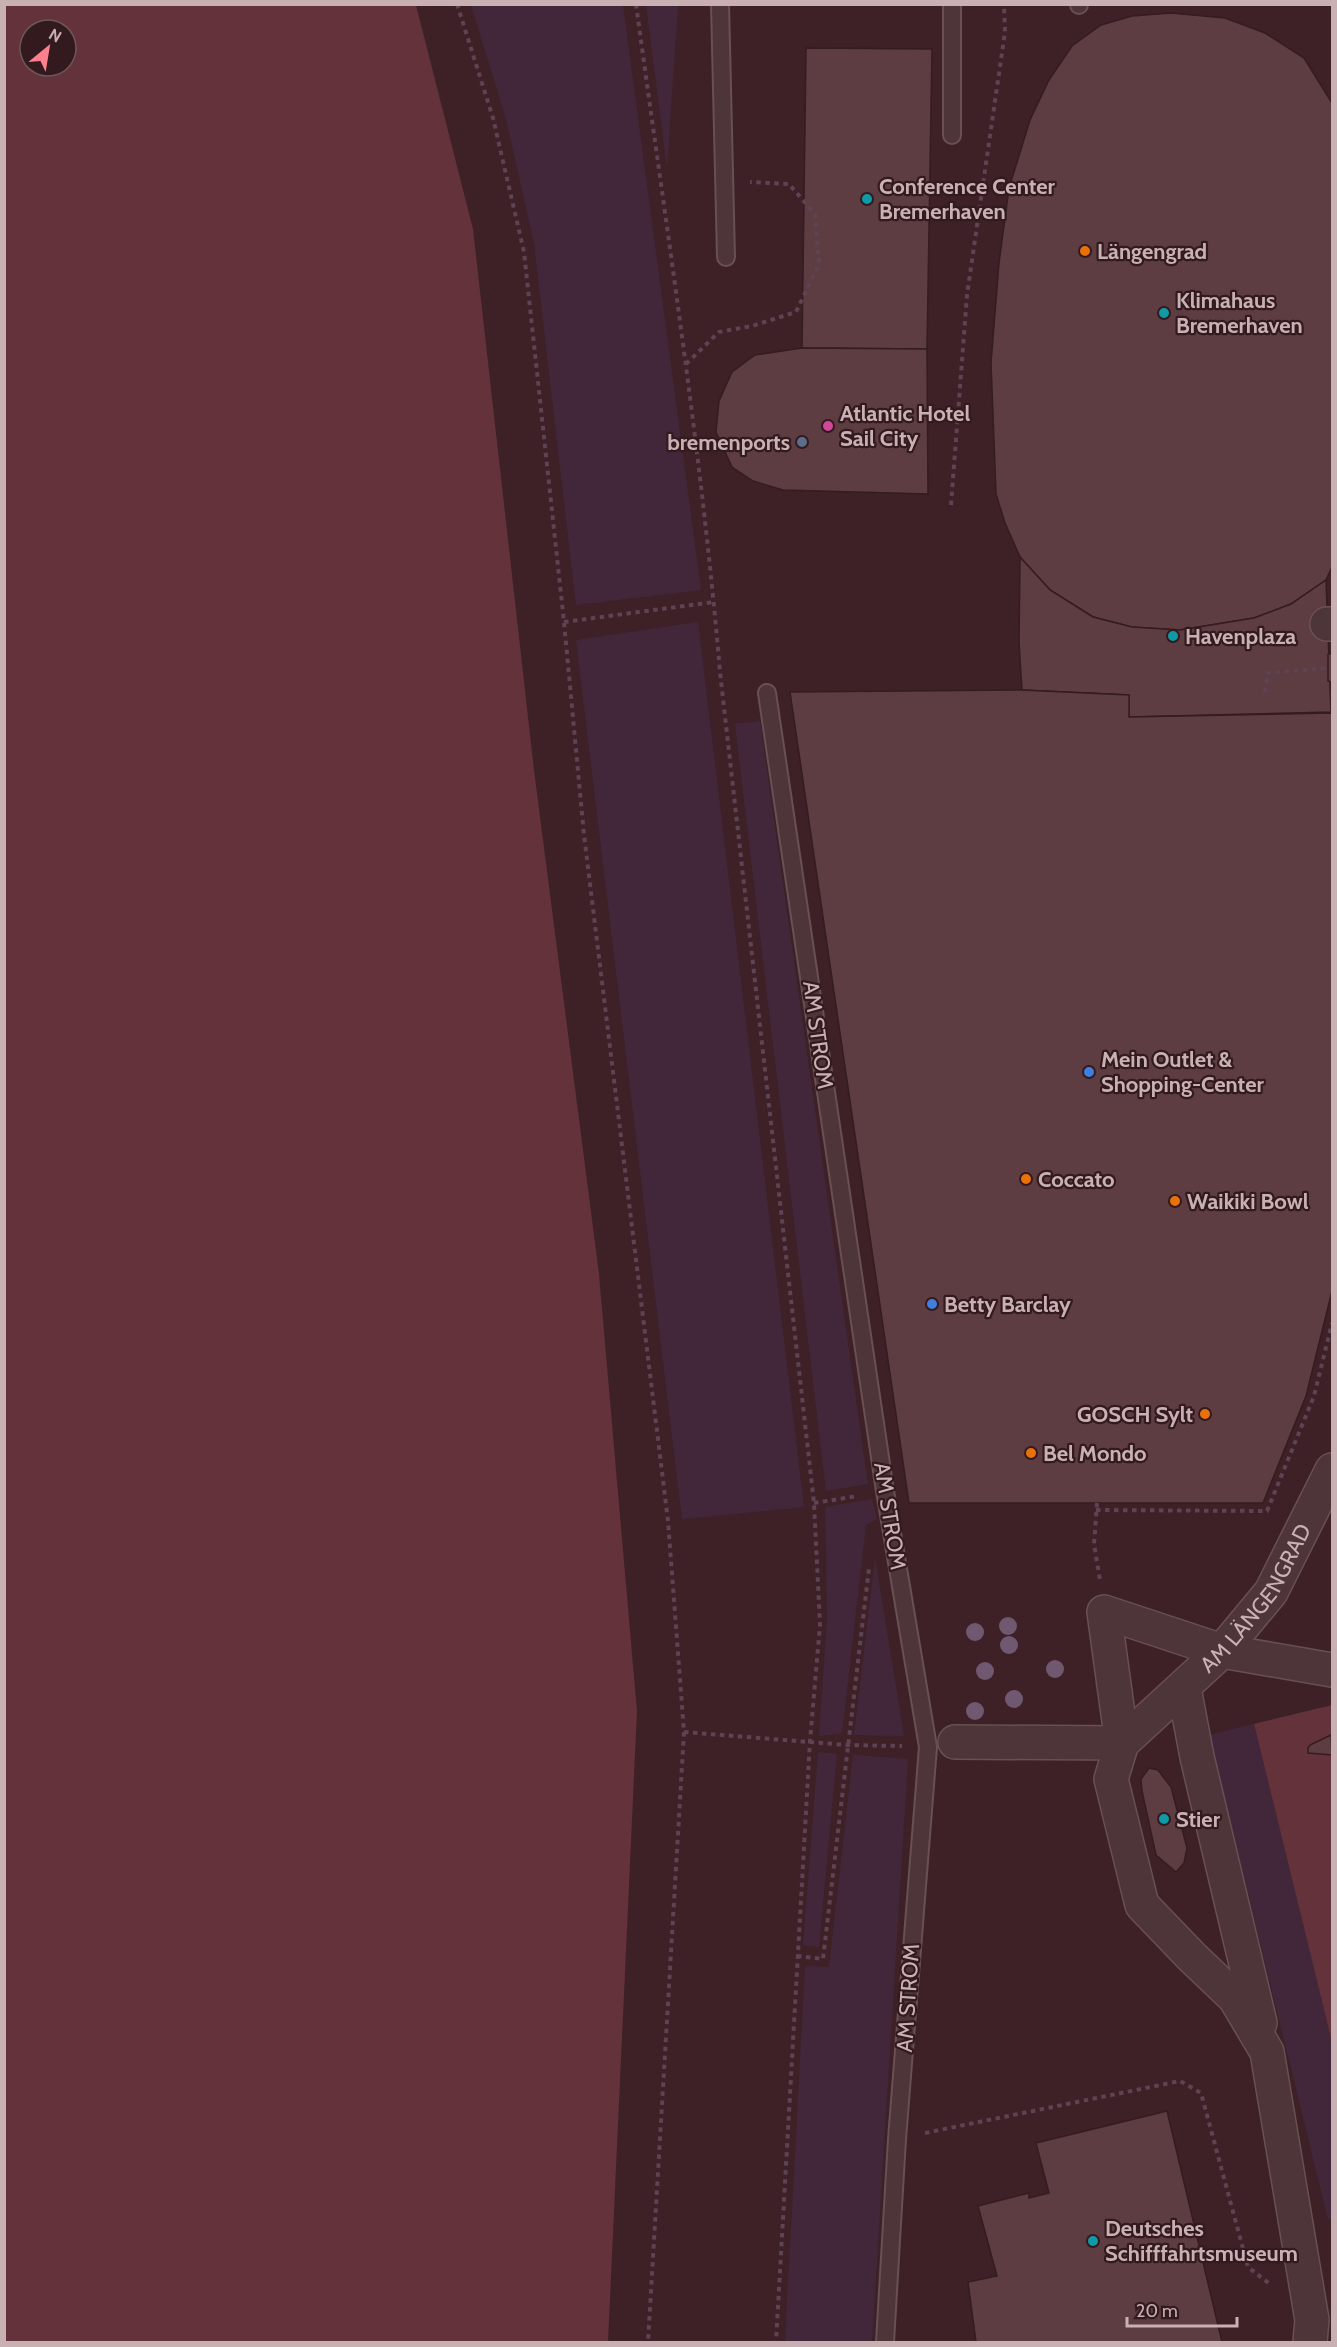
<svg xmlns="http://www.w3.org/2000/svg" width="1337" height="2347" font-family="Cabin,sans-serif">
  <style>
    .green { fill: #42273a }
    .water { fill: #63323a; fill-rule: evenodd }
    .building { fill: #5d3d41; stroke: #341c20; stroke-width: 1.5 }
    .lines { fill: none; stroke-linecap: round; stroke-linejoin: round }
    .lane-casing { stroke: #685053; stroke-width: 20 }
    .street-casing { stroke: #685053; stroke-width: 36 }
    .path { stroke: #5d4353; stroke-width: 4; stroke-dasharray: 4.5 4.5; stroke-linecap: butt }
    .lane { stroke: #4d3539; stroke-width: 16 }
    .street { stroke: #4d3539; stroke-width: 33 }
    .tree { fill: #705871 }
    .culture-dot { fill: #0f9aa8; stroke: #321a1e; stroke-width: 2 }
    .food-dot { fill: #e8710a; stroke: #321a1e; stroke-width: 2 }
    .hotel-dot { fill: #d1479c; stroke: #321a1e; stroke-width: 2 }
    .service-dot { fill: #5c6f8a; stroke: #321a1e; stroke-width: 2 }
    .shop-dot { fill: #3f7fe0; stroke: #321a1e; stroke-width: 2 }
    .labels { text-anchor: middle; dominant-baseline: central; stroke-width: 4.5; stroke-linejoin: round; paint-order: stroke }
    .poi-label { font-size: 22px; font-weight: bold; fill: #c9b1b3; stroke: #321a1e; text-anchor: start }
    .street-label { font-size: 22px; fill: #c9b1b3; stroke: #321a1e }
  </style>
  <rect width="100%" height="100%" fill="#3d2126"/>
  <!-- green -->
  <g class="green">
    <path d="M 471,5 L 623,5 L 701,590 L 576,605 L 534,243 L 506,119 Z"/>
    <path d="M 646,5 L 678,5 L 667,168 Z"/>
    <path d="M 698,622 L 804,1507 L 682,1519 L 576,640 Z"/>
    <path d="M 760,721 L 868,1484 L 826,1491 L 735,724 Z"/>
    <path d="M 872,1499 L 877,1519 L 866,1525 L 842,1733 L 819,1736 L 827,1619 L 825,1507 Z"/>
    <path d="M 875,1558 L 904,1736 L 854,1735 Z"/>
    <path d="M 1254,1724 L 1332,2042 L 1332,2218 L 1328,2219 L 1209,1735 Z"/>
    <path d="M 818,1752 L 837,1754 L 819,1947 L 803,1945 Z"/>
    <path d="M 853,1755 L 908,1759 L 872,2342 L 785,2342 L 805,1966 L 829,1967 Z"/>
  </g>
  <!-- water -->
  <g class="water">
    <path d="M 5,4 L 416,5 L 473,229 L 534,770 L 599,1274 L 637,1711 L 608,2342 L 5,2342 ZM 30,30 L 66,30 L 66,66 L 30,66 Z"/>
    <path d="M 1332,1705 L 1332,2042 L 1254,1724 Z"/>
  </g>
  <!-- building -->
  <g class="building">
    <path d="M 1171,13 L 1225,18 L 1265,33 L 1304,58 L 1332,103 L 1332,567 L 1326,580 L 1291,604 L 1254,618 L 1180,630 L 1132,627 L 1093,617 L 1050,590 L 1020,557 L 1005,523 L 996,494 L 991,363 L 999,263 L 1009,188 L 1030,120 L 1049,80 L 1072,46 L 1101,25 L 1132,16 Z"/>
    <path d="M 806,48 L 932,49 L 927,349 L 802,348 Z"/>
    <path d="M 802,348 L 927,349 L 928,494 L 783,490 L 753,481 L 732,467 L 716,432 L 719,401 L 732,372 L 755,355 Z"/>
    <path d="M 1020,557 L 1050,590 L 1093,617 L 1132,627 L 1180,630 L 1254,618 L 1291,604 L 1326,580 L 1331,712 L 1129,717 L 1129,695 L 1022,690 L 1019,642 Z"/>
    <path d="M 1328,654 L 1332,654 L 1332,682 L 1328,681 Z"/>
    <path d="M 1022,690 L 1129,695 L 1129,717 L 1332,713 L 1332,1291 L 1306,1396 L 1263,1503 L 909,1503 L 790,692 Z"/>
    <path d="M 1331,1735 L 1332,1755 L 1308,1753 L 1308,1748 L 1310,1745 Z"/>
    <path d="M 1149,1768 L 1158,1770 L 1171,1787 L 1187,1848 L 1184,1863 L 1176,1872 L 1156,1855 L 1142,1791 L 1141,1779 Z"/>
    <path d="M 1167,2111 L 1222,2342 L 976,2342 L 968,2282 L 997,2276 L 978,2206 L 1029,2193 L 1029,2198 L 1049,2193 L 1036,2143 Z"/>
  </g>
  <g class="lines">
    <defs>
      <g id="lane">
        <path d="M 720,4 L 726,257"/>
        <path d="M 1079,5 L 1079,4"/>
        <path d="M 952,135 L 952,4"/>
        <path d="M 767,693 L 885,1491 L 928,1747 L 897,2139 L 885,2342"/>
      </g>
      <g id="street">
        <path d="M 1327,624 L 1332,624"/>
        <path d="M 1184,1688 L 1197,1757 L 1260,2023"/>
        <path id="s1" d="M 955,1742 L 1122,1743 L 1222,1651 L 1271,1592 L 1332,1470"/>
        <path d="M 1310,2342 L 1312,2320 L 1267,2052 L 1235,1998 L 1192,1957 L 1142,1905 L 1111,1779 L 1122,1743 L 1104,1612 L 1222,1651 L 1332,1670"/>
      </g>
    </defs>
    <!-- lane casing -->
    <use href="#lane" class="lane-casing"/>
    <!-- street casing -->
    <use href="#street" class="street-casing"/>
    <!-- path -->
    <g class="path">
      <path d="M 457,4 L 493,118 L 524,252 L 564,622 L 584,835 L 668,1521 L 684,1732 L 648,2342"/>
      <path d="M 636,4 C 666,226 701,448 720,672 L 814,1503 L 820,1625 L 810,1741 L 776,2342"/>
      <path d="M 686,364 L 719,332 L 752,326 L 796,312 L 819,264 L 815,214 L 789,184 L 750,182"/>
      <path d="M 951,505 L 967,295 L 1005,32 L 1004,4"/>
      <path d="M 564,622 L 714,602"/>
      <path d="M 1265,692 L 1268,673 L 1328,668"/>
      <path d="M 814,1503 L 858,1496"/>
      <path d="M 1097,1503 L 1094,1544 L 1100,1580"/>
      <path d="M 1096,1510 L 1267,1511 L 1314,1396 L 1332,1323"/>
      <path d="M 684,1732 L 847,1745 L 902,1746"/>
      <path d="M 797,1956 L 823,1959 L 869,1568"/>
      <path d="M 925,2133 L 1180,2081 L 1201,2093 L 1248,2267 L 1271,2285"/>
    </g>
    <!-- lane -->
    <use href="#lane" class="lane"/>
    <!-- street -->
    <use href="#street" class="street"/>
  </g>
  <!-- trees -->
  <g class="tree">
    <circle cx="1008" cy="1626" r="9"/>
    <circle cx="975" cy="1632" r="9"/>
    <circle cx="1009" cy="1645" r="9"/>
    <circle cx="1055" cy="1669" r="9"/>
    <circle cx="985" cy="1671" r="9"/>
    <circle cx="1014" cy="1699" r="9"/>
    <circle cx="975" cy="1711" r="9"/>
  </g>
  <!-- markers -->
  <g class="culture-dot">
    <circle cx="867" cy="199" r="6"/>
    <circle cx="1164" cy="313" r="6"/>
    <circle cx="1173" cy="636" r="6"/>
    <circle cx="1164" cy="1819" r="6"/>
    <circle cx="1093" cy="2241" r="6"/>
  </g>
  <g class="food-dot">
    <circle cx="1085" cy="251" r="6"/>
    <circle cx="1026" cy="1179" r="6"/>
    <circle cx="1175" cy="1201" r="6"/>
    <circle cx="1205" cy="1414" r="6"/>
    <circle cx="1031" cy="1453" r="6"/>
  </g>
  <circle class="hotel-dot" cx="828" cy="426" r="6"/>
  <circle class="service-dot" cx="802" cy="442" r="6"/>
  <g class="shop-dot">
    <circle cx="1089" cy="1072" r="6"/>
    <circle cx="932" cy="1304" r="6"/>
  </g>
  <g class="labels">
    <!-- poi labels -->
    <g class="poi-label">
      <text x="879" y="186">Conference Center<tspan x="879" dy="25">Bremerhaven</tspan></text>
      <text x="1097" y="251">Längengrad</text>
      <text x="1176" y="300">Klimahaus<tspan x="1176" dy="25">Bremerhaven</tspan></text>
      <text x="840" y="413">Atlantic Hotel<tspan x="840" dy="25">Sail City</tspan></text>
      <text x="790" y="442" text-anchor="end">bremenports</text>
      <text x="1185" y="636">Havenplaza</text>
      <text x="1101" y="1059">Mein Outlet &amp;<tspan x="1101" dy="25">Shopping-Center</tspan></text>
      <text x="1038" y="1179">Coccato</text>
      <text x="1187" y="1201">Waikiki Bowl</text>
      <text x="944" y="1304">Betty Barclay</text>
      <text x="1193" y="1414" text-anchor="end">GOSCH Sylt</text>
      <text x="1043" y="1453">Bel Mondo</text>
      <text x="1176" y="1819">Stier</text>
      <text x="1105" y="2228">Deutsches<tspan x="1105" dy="25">Schifffahrtsmuseum</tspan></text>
    </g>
    <!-- street labels -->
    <g class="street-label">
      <text transform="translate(818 1035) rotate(82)">AM STROM</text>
      <text transform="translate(890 1516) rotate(81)">AM STROM</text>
      <text stroke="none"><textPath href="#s1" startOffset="366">AM LÄNGENGRAD</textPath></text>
      <text transform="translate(908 1998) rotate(-86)">AM STROM</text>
    </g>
  </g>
  <!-- border -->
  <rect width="1337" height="2347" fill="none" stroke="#c9b1b3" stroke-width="12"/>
  <!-- north arrow -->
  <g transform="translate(48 48) rotate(30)"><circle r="28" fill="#321a1e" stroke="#6e565a" stroke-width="1.5"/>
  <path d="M0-4.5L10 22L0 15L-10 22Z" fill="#fe808f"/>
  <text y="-9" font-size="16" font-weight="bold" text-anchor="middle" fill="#c9b1b3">N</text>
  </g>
  <!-- scale -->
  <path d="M1127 2317v9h110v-9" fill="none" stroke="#c9b1b3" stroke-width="3"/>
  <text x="1136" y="2317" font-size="18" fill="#c9b1b3" stroke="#321a1e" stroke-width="4.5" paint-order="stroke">20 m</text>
</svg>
